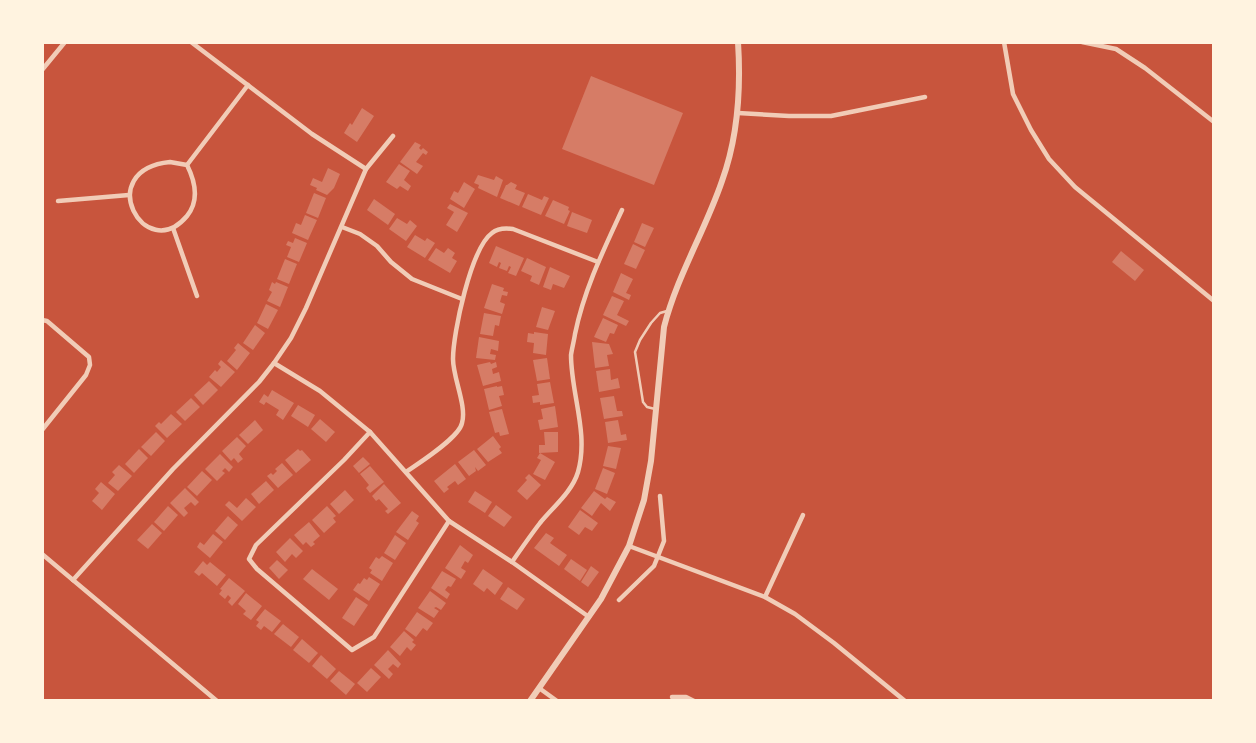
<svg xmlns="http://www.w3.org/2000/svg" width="1256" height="743" font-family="'IBM Plex Sans',sans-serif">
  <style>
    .building { fill: #d67c66 }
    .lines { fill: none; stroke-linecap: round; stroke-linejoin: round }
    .service { stroke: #f1ccb7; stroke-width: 2.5 }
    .minor { stroke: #f1ccb7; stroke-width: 4.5 }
    .tertiary { stroke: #f1ccb7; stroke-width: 6 }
  </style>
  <rect width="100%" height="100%" fill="#c8553d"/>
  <!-- building -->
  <g class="building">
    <path d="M 591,76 L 683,113 L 654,185 L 562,149 Z"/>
    <path d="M 362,108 L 374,116 L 357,142 L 344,133 L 350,123 L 352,125 Z"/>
    <path d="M 415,142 L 421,145 L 419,148 L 421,150 L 423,148 L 428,152 L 426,155 L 423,153 L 416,162 L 423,166 L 417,174 L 400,162 Z"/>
    <path d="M 399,164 L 410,171 L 404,180 L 411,186 L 408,191 L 400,186 L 397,189 L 386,182 Z"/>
    <path d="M 328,168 L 340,174 L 334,188 L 327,195 L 316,190 L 317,188 L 310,185 L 313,178 L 322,182 Z"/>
    <path d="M 478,175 L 494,180 L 496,176 L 503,180 L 497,197 L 478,188 L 479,185 L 474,183 Z"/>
    <path d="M 464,182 L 475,189 L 464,208 L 450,199 L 454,191 L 458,193 Z"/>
    <path d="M 511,182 L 517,185 L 515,189 L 525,193 L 519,206 L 500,198 L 506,185 L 507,185 Z"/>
    <path d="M 314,193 L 326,198 L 318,218 L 306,213 Z"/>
    <path d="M 528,194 L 542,200 L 544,196 L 549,198 L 541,215 L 522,207 Z"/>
    <path d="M 374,199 L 395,214 L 388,225 L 367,210 Z"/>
    <path d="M 553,200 L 569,207 L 568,210 L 570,211 L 564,224 L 545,216 Z"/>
    <path d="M 450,204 L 468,213 L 457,232 L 446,225 L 454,212 L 447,208 Z"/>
    <path d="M 572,212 L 592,220 L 587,233 L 567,226 Z"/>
    <path d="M 305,215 L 317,220 L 308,240 L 292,233 L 296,223 L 301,225 Z"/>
    <path d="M 397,218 L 407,224 L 410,220 L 417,226 L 406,241 L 389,229 Z"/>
    <path d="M 642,223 L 654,228 L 645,247 L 634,242 Z"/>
    <path d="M 415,235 L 425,241 L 427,238 L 435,243 L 425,258 L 407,247 Z"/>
    <path d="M 295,238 L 307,243 L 299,262 L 287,257 L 291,247 L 286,245 L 288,241 L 293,243 Z"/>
    <path d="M 633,244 L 645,250 L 636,269 L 624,264 Z"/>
    <path d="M 496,246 L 524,258 L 516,276 L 508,273 L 511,267 L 509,266 L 507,271 L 499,268 L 501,263 L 499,262 L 497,267 L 489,263 Z"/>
    <path d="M 436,248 L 444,253 L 448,248 L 455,253 L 452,258 L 457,261 L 450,273 L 428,260 Z"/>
    <path d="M 1121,251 L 1144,270 L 1135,281 L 1112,262 Z"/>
    <path d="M 527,258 L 546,267 L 539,285 L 530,281 L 532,276 L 521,271 Z"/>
    <path d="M 285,259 L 297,264 L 289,284 L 277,279 Z"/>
    <path d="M 550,267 L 570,276 L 564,288 L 553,284 L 551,290 L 543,287 Z"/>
    <path d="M 621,273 L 633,279 L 626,293 L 631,295 L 629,300 L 613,292 Z"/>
    <path d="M 272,282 L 275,284 L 276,282 L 288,287 L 280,307 L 267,301 L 272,292 L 269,290 Z"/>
    <path d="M 492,284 L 504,288 L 503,291 L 508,292 L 507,296 L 502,295 L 500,302 L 505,304 L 502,314 L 484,308 Z"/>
    <path d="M 612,296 L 624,301 L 617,315 L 629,321 L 626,326 L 603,315 Z"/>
    <path d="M 266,304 L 278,310 L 268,329 L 257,323 Z"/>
    <path d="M 542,307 L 555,311 L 548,330 L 536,327 Z"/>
    <path d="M 484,313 L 501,316 L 499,326 L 495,325 L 493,336 L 480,334 Z"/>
    <path d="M 603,318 L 618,325 L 614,334 L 610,333 L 606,342 L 594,337 Z"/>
    <path d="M 255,325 L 265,333 L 253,350 L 243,343 Z"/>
    <path d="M 534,332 L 548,334 L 546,355 L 533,353 L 534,343 L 527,342 L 528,333 L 534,334 Z"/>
    <path d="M 479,337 L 499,341 L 498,351 L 491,349 L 490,354 L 496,355 L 495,360 L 476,358 Z"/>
    <path d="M 592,342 L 609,344 L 613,354 L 607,355 L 609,366 L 595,368 Z"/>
    <path d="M 238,343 L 250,353 L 237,370 L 227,361 L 236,350 L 234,348 Z"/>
    <path d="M 547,358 L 550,379 L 537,381 L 533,360 Z"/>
    <path d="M 221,360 L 235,372 L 221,387 L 209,377 L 215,370 L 217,372 L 221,367 L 218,364 Z"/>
    <path d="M 490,362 L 491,364 L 496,362 L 497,367 L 492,369 L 493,374 L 499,372 L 501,381 L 483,386 L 477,365 Z"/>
    <path d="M 610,369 L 611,380 L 618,378 L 620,388 L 599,392 L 596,371 Z"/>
    <path d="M 209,381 L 218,390 L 203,405 L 194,395 Z"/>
    <path d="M 550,382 L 554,403 L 540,405 L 540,402 L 533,403 L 532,396 L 539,395 L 537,384 Z"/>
    <path d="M 497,386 L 497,387 L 502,386 L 504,395 L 499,396 L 502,406 L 489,410 L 484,389 Z"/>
    <path d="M 272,390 L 294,403 L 283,420 L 276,415 L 279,410 L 266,402 L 264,405 L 259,402 L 264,394 L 268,397 Z"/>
    <path d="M 614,396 L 617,411 L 622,411 L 623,416 L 604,419 L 600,398 Z"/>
    <path d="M 191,398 L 200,407 L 185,421 L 176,412 Z"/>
    <path d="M 298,405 L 315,415 L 308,427 L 291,416 Z"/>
    <path d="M 555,406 L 558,427 L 540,430 L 538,420 L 543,419 L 541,409 Z"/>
    <path d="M 502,409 L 509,434 L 500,436 L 499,432 L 495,433 L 489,412 Z"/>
    <path d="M 171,414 L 182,424 L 167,438 L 155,426 L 159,422 L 161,424 Z"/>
    <path d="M 320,419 L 335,432 L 326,442 L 311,429 Z"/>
    <path d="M 255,420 L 263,430 L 248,444 L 239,435 Z"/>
    <path d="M 618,420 L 621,435 L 626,434 L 627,440 L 608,443 L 605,422 Z"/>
    <path d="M 156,432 L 165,441 L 151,456 L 141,447 Z"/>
    <path d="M 544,432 L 558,432 L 558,452 L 539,453 L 539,445 L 545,445 Z"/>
    <path d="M 493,436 L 501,447 L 499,449 L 502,453 L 488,462 L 477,449 Z"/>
    <path d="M 237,437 L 246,446 L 239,454 L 243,459 L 238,463 L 234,458 L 231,461 L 222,451 Z"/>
    <path d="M 608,446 L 621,448 L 616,469 L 603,466 Z"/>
    <path d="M 139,449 L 148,458 L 134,473 L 125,464 Z"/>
    <path d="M 298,449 L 300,451 L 302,450 L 311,460 L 296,473 L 285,460 Z"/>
    <path d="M 474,450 L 486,465 L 478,471 L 475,467 L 476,471 L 469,476 L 458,462 Z"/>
    <path d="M 540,453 L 555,462 L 545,480 L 533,474 L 541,460 L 537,458 Z"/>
    <path d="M 220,454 L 233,467 L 229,472 L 225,468 L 222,471 L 225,473 L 217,481 L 205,469 Z"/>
    <path d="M 363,457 L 370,464 L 359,473 L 353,466 Z"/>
    <path d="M 282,463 L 293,475 L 278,488 L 267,476 L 271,473 L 273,475 L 277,471 L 275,469 Z"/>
    <path d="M 455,464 L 466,479 L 458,485 L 455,481 L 447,487 L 449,489 L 444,493 L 434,481 Z"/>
    <path d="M 119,465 L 132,476 L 118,491 L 108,483 L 115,475 L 112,472 Z"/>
    <path d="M 370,466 L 384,482 L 370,493 L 366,488 L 369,485 L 360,474 Z"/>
    <path d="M 603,468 L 615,473 L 607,494 L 595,489 Z"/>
    <path d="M 202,471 L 212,480 L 197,496 L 187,487 Z"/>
    <path d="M 529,474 L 541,485 L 527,500 L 517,491 L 527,480 L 525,478 Z"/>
    <path d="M 266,481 L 274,490 L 259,504 L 251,494 Z"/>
    <path d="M 101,482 L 115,494 L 102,510 L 92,501 L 99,493 L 95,489 Z"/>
    <path d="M 384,484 L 401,503 L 388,514 L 385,511 L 388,509 L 379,499 L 376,501 L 372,496 Z"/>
    <path d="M 185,488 L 199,502 L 195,506 L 191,502 L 184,508 L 188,513 L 184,517 L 170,503 Z"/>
    <path d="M 345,490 L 354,500 L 339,514 L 330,504 Z"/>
    <path d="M 475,491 L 492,502 L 485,513 L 468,502 Z"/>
    <path d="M 594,491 L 605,499 L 607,497 L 616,502 L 610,511 L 601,503 L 592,516 L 581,508 Z"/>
    <path d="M 246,498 L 256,507 L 242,521 L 225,505 L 229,501 L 237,508 Z"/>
    <path d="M 496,505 L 512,517 L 504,527 L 488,516 Z"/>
    <path d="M 168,506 L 178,515 L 164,531 L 154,522 Z"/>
    <path d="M 327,506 L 336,516 L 333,518 L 336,522 L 324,533 L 312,520 Z"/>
    <path d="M 580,510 L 598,523 L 592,531 L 585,527 L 579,535 L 568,527 Z"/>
    <path d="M 412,511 L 419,516 L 416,521 L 419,523 L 408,540 L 396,532 Z"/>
    <path d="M 228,516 L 238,525 L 225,540 L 215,531 Z"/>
    <path d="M 309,522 L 320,536 L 313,542 L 315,544 L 311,547 L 306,542 L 303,545 L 294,535 Z"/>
    <path d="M 152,524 L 162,533 L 148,549 L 137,540 Z"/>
    <path d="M 546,533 L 554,538 L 550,543 L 567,555 L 559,566 L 534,548 Z"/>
    <path d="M 213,534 L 223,542 L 210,558 L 197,547 L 200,542 L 204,545 Z"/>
    <path d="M 395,535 L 406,543 L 395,560 L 384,553 Z"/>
    <path d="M 290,538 L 303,551 L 296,558 L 292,554 L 285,562 L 276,552 Z"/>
    <path d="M 460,545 L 473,555 L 468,563 L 465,561 L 461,568 L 466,571 L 461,579 L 445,568 Z"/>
    <path d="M 382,556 L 393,563 L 382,581 L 370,573 L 372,570 L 369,568 L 376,557 L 379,559 Z"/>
    <path d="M 571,559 L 587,570 L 580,581 L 564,569 Z"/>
    <path d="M 277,560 L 288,570 L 279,579 L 269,568 Z"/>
    <path d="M 203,561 L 207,565 L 210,562 L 226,575 L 217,586 L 202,573 L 199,576 L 194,572 Z"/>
    <path d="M 591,566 L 599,572 L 588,587 L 581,582 Z"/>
    <path d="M 312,569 L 338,589 L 329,600 L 303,579 Z"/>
    <path d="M 483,569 L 503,583 L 495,595 L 487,588 L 484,592 L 473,584 Z"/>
    <path d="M 442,571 L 456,579 L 451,587 L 448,586 L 445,590 L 450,594 L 447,599 L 431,588 Z"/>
    <path d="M 369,577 L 380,584 L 369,601 L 353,590 L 358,583 L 360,584 L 364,578 L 367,580 Z"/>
    <path d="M 229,578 L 245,591 L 232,606 L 228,602 L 231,598 L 228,595 L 225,599 L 219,594 L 222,590 L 220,589 Z"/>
    <path d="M 508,587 L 525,599 L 517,610 L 500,599 Z"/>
    <path d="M 430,591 L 446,603 L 441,610 L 436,607 L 434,608 L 439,611 L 434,618 L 418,608 Z"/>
    <path d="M 246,593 L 262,606 L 251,620 L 243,614 L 246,611 L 238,604 Z"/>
    <path d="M 356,597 L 368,605 L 354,626 L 342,618 Z"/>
    <path d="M 265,609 L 281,621 L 272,632 L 264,626 L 261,630 L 256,626 L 259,622 L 256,620 Z"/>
    <path d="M 417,612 L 433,623 L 427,631 L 423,628 L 416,637 L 405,629 Z"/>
    <path d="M 283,624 L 299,637 L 291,647 L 274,634 Z"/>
    <path d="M 404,631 L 414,640 L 412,642 L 416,645 L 411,651 L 407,647 L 400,656 L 390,647 Z"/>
    <path d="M 302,639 L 318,653 L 309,663 L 293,650 Z"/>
    <path d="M 388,650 L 401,664 L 398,668 L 393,664 L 388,669 L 393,674 L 389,679 L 374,665 Z"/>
    <path d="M 321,655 L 336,669 L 327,679 L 312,666 Z"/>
    <path d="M 371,668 L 381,677 L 367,692 L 357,683 Z"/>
    <path d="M 339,671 L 355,684 L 346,695 L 330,681 Z"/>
  </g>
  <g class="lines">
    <!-- service -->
    <path class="service" d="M 655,409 L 647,407 L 643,402 L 635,352 L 640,340 L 651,323 L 660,313 L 667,311"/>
    <!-- minor -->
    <g class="minor">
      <path d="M 191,42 L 312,134 L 366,169"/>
      <path d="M 1004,42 L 1013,94 L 1031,130 L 1049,159 L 1075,187 L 1214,301"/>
      <path d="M 1082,42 L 1116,49 L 1145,68 L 1214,122"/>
      <path d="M 42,70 L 65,42"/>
      <path d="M 738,113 L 789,116 L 831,116 L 925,97"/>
      <path d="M 170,162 L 187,165 C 195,181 200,200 187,216 C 145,266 92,170 170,162 Z"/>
      <path d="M 187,165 L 248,85"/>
      <path d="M 58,201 L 129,195"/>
      <path d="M 342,227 L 360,234 L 377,246 L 391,262 L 412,279 L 462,299"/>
      <path d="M 173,228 L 197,296"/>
      <path d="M 42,320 L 47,321 L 89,357 L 90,365 L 86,375 L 42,430"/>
      <path d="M 274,363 L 320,391 L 370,432 L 449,521 L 512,562 L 589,617"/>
      <path d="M 370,432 L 344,460 L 256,545 L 249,559 L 257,569 L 352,650 L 374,637 L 449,521"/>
      <path d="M 406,472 C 419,463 459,438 462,423 C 467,406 453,378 453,359 C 453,333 471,248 492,233 C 498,228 506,228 513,229 L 598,262"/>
      <path d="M 629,546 L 765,597 L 795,614 L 834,643 L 905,701"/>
      <path d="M 42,554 L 217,701"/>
      <path d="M 512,562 C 521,549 530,536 540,523 C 553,507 572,492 578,472 C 589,433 571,394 571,355 C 572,348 574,341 575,334 C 584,290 603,251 622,210"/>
      <path d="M 73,580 L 173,469 L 259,382 L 274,363 L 291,338 L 306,308 L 366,169 L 393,136"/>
      <path d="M 765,597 L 803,515"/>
      <path d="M 619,600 L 654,566 L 664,541 L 660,496"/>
      <path d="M 539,688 L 557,701"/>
      <path d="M 672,697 L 686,697 L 694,701"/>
    </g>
    <!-- tertiary -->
    <path class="tertiary" d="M 530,701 L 601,599 L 629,546 L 644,500 L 651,461 L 664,327 C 677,276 705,231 722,181 C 738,137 741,88 738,42"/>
  </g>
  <!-- border -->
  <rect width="1256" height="743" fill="none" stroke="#fff3e0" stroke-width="88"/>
</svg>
